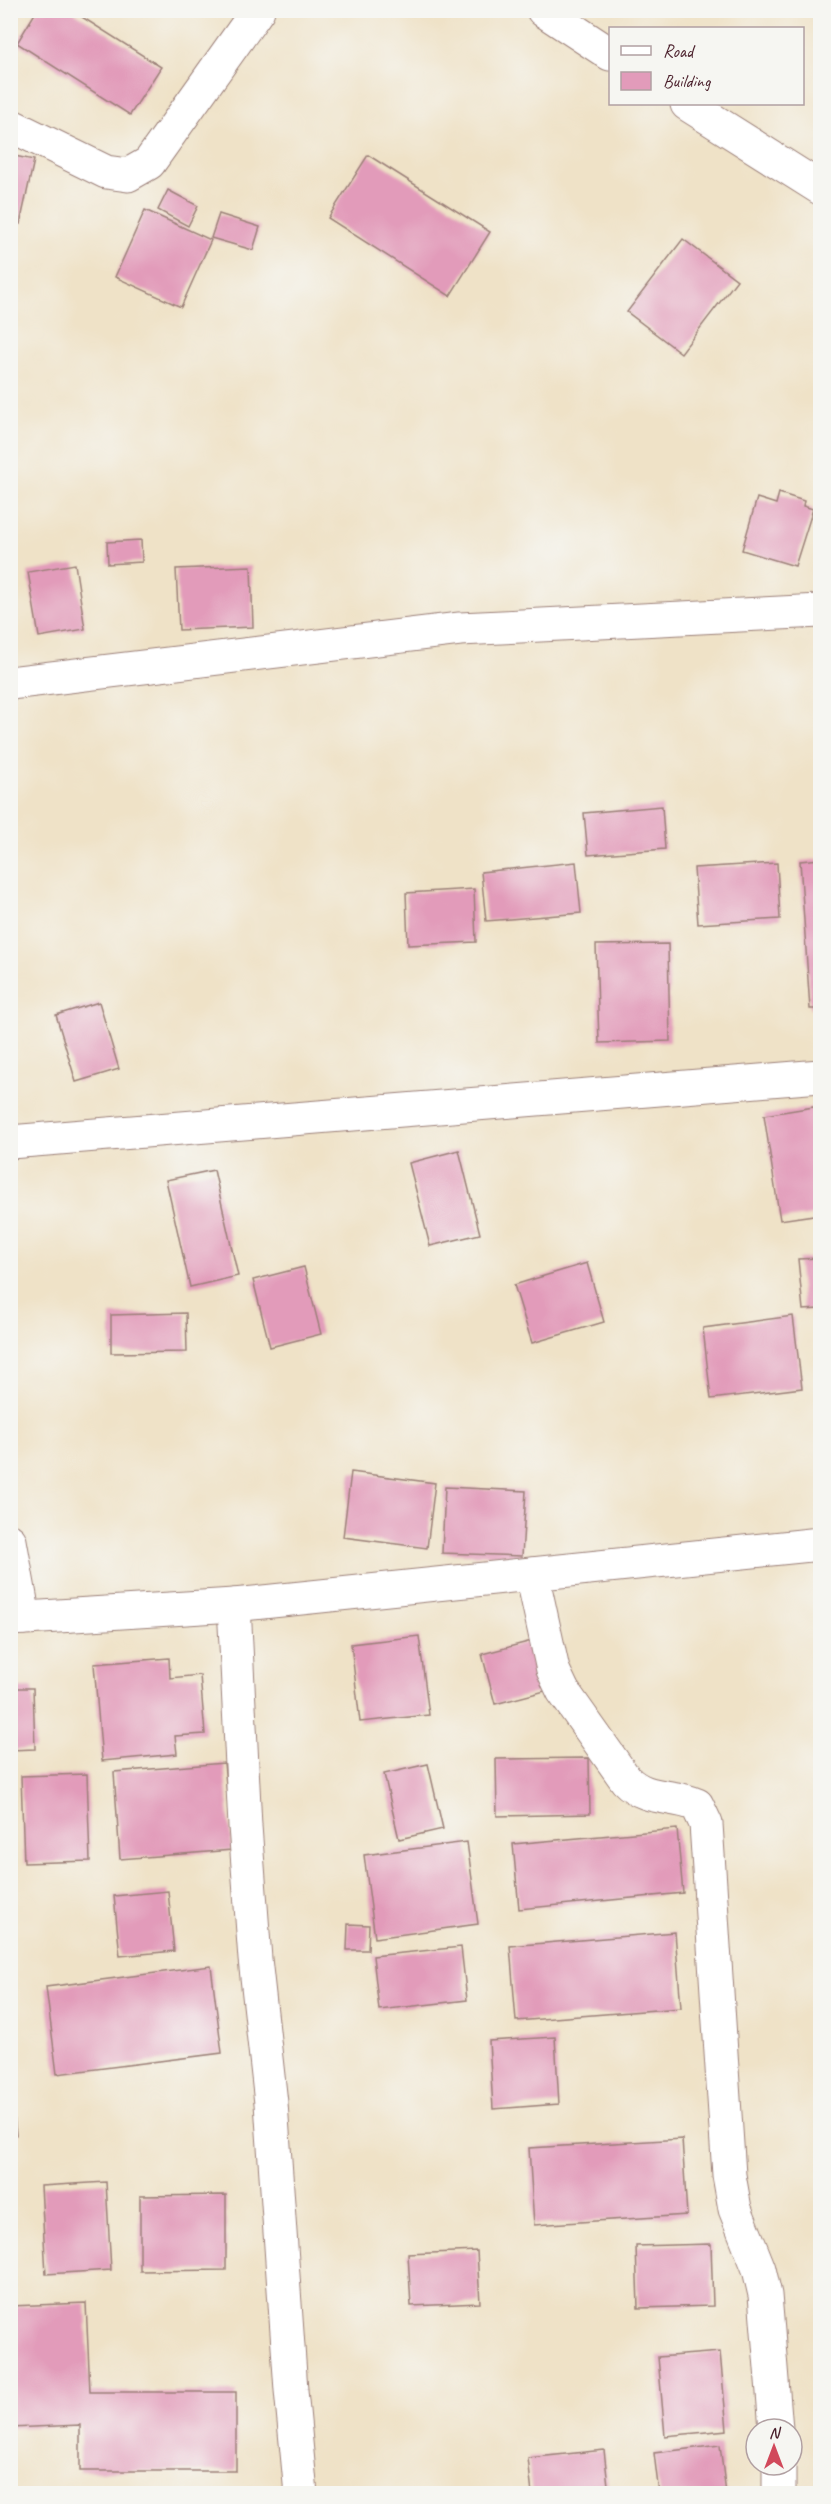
<svg xmlns="http://www.w3.org/2000/svg" width="831" height="2504" font-family="Caveat,sans-serif">
  <style>
    .building { fill: #e29bba }
    .lines { fill: none; stroke-linecap: round; stroke-linejoin: round }
    .minor-casing { stroke: #9c8079; stroke-width: 35 }
    .minor { stroke: #fff; stroke-width: 33 }
  </style>
  <rect width="100%" height="100%" fill="#f6f6f2"/>
  <filter id="ink" filterUnits="userSpaceOnUse"><feTurbulence type="fractalNoise" baseFrequency=".0167" numOctaves="2"/><feDisplacementMap in="SourceGraphic" scale="12" xChannelSelector="R" yChannelSelector="G"/><feConvolveMatrix kernelMatrix="1 2 1 2 8 2 1 2 1" color-interpolation-filters="sRGB"/></filter>
  <filter id="wash" filterUnits="userSpaceOnUse"><feTurbulence type="fractalNoise" baseFrequency=".008" numOctaves="4" result="noise"/><feDisplacementMap in="SourceGraphic" scale="24" xChannelSelector="R" yChannelSelector="G"/><feGaussianBlur stdDeviation="1.35" result="paint"/><feColorMatrix in="noise" values="0 0 0 0 0 0 0 0 0 0 0 0 0 0 0 0 0 1.4 0 .05"/><feComposite in="paint" operator="in"/></filter>
  <g filter="url(#wash)">
    <rect width="100%" height="100%" fill="#efe2c7"/>
    <g id="blocks">
      <!-- building -->
      <g class="building">
        <path d="M 37,10 L 71,10 L 161,67 L 130,115 L 17,43 Z"/>
        <path d="M 10,155 L 34,160 L 20,224 L 10,221 Z"/>
        <path d="M 368,155 L 490,232 L 450,296 L 328,218 Z"/>
        <path d="M 168,190 L 198,206 L 188,226 L 158,210 Z"/>
        <path d="M 145,210 L 211,240 L 181,307 L 115,277 Z"/>
        <path d="M 219,214 L 260,227 L 253,250 L 211,238 Z"/>
        <path d="M 683,239 L 737,280 L 681,353 L 627,312 Z"/>
        <path d="M 779,493 L 804,501 L 803,506 L 813,509 L 795,566 L 742,550 L 757,498 L 776,504 Z"/>
        <path d="M 141,540 L 142,562 L 108,564 L 107,542 Z"/>
        <path d="M 75,564 L 85,629 L 39,637 L 28,572 Z"/>
        <path d="M 251,566 L 253,627 L 179,630 L 176,569 Z"/>
        <path d="M 662,806 L 665,849 L 588,855 L 584,813 Z"/>
        <path d="M 820,859 L 820,1009 L 810,1009 L 800,861 Z"/>
        <path d="M 576,862 L 581,913 L 486,921 L 481,872 Z"/>
        <path d="M 777,863 L 780,919 L 698,924 L 694,868 Z"/>
        <path d="M 474,889 L 476,942 L 408,945 L 406,893 Z"/>
        <path d="M 668,944 L 670,1041 L 599,1043 L 596,945 Z"/>
        <path d="M 99,1002 L 119,1069 L 76,1082 L 56,1015 Z"/>
        <path d="M 820,1106 L 820,1214 L 780,1220 L 764,1115 Z"/>
        <path d="M 459,1150 L 480,1234 L 430,1246 L 409,1163 Z"/>
        <path d="M 214,1170 L 238,1276 L 190,1287 L 166,1180 Z"/>
        <path d="M 820,1258 L 820,1309 L 803,1310 L 798,1259 Z"/>
        <path d="M 587,1263 L 604,1322 L 532,1343 L 514,1285 Z"/>
        <path d="M 304,1267 L 321,1334 L 270,1347 L 253,1280 Z"/>
        <path d="M 186,1313 L 187,1352 L 111,1353 L 111,1315 Z"/>
        <path d="M 793,1316 L 802,1388 L 711,1399 L 703,1328 Z"/>
        <path d="M 351,1472 L 435,1483 L 427,1548 L 343,1537 Z"/>
        <path d="M 445,1487 L 526,1491 L 522,1556 L 442,1553 Z"/>
        <path d="M 419,1636 L 429,1715 L 360,1722 L 351,1644 Z"/>
        <path d="M 532,1641 L 545,1691 L 495,1704 L 482,1654 Z"/>
        <path d="M 169,1658 L 170,1678 L 200,1675 L 205,1734 L 175,1736 L 177,1754 L 102,1761 L 94,1664 Z"/>
        <path d="M 10,1688 L 33,1688 L 35,1749 L 10,1750 Z"/>
        <path d="M 589,1758 L 590,1814 L 497,1816 L 496,1759 Z"/>
        <path d="M 224,1763 L 232,1850 L 120,1859 L 114,1772 Z"/>
        <path d="M 428,1764 L 443,1829 L 399,1839 L 384,1774 Z"/>
        <path d="M 87,1774 L 90,1861 L 24,1863 L 21,1776 Z"/>
        <path d="M 677,1829 L 683,1893 L 519,1909 L 513,1844 Z"/>
        <path d="M 467,1842 L 478,1924 L 375,1938 L 364,1855 Z"/>
        <path d="M 168,1891 L 174,1951 L 120,1956 L 114,1896 Z"/>
        <path d="M 348,1924 L 369,1925 L 368,1950 L 347,1950 Z"/>
        <path d="M 675,1932 L 681,2008 L 516,2021 L 510,1946 Z"/>
        <path d="M 461,1947 L 467,2000 L 379,2010 L 373,1956 Z"/>
        <path d="M 211,1966 L 222,2053 L 57,2074 L 46,1987 Z"/>
        <path d="M 555,2037 L 559,2104 L 493,2109 L 489,2041 Z"/>
        <path d="M 10,2105 L 13,2105 L 16,2135 L 10,2136 Z"/>
        <path d="M 682,2139 L 687,2215 L 534,2225 L 529,2148 Z"/>
        <path d="M 106,2182 L 111,2270 L 46,2274 L 41,2186 Z"/>
        <path d="M 226,2195 L 226,2270 L 140,2271 L 140,2196 Z"/>
        <path d="M 711,2244 L 713,2306 L 638,2308 L 636,2246 Z"/>
        <path d="M 477,2251 L 480,2303 L 411,2306 L 408,2254 Z"/>
        <path d="M 86,2303 L 90,2392 L 236,2392 L 236,2471 L 80,2471 L 80,2425 L 10,2428 L 10,2306 Z"/>
        <path d="M 720,2352 L 727,2430 L 665,2436 L 658,2357 Z"/>
        <path d="M 720,2445 L 726,2494 L 659,2494 L 654,2453 Z"/>
        <path d="M 604,2450 L 609,2494 L 532,2494 L 528,2458 Z"/>
        <path d="M 124,2489 L 124,2494 L 70,2494 L 70,2492 Z"/>
      </g>
    </g>
  </g>
  <g filter="url(#ink)">
    <use href="#blocks" fill-opacity="0" stroke="#9c8079" stroke-width="1.5"/>
    <g class="lines">
      <defs>
        <g id="minor">
          <path d="M 543,10 L 610,54"/>
          <path d="M 687,104 L 820,188"/>
          <path d="M 10,125 L 106,172 L 128,175 L 149,163 L 258,10"/>
          <path d="M 10,683 L 460,629 L 820,611"/>
          <path d="M 10,1142 L 820,1076"/>
          <path d="M 10,1541 L 24,1618"/>
          <path d="M 532,1574 L 553,1670 L 563,1691 L 626,1780 C 646,1801 673,1794 697,1805 L 706,1824 L 729,2175 L 735,2209 L 759,2269 L 765,2295 L 776,2429"/>
          <path d="M 234,1605 L 245,1826 L 255,1959 L 271,2103 L 291,2390 L 301,2494"/>
          <path d="M 10,1619 L 234,1605 L 820,1544"/>
          <path d="M 779,2465 L 779,2494"/>
        </g>
      </defs>
      <!-- minor casing -->
      <use href="#minor" class="minor-casing"/>
      <!-- minor -->
      <use href="#minor" class="minor"/>
    </g>
  </g>
  <!-- margin -->
  <rect width="831" height="2504" fill="none" stroke="#f6f6f2" stroke-width="36"/>
  <!-- legend -->
  <rect x="609" y="27" width="195" height="78" fill="#f6f6f2" stroke="#b1a0a2" stroke-width="1.5"/>
  <rect x="621" y="46" width="30" height="9" fill="#ffffff" stroke="#b1a0a2" stroke-width="1.5"/>
  <text x="663" y="57" font-size="18" fill="#4a1f2b">Road</text>
  <rect x="621" y="72" width="30" height="18" fill="#e29bba" stroke="#b1a0a2" stroke-width="1.5"/>
  <text x="663" y="87" font-size="18" fill="#4a1f2b">Building</text>
  <!-- north arrow -->
  <g transform="translate(774 2447)"><circle r="28" fill="#f6f6f2" stroke="#b1a0a2" stroke-width="1.5"/>
  <path d="M0-4.5L10 22L0 15L-10 22Z" fill="#d1495b"/>
  <text y="-9" font-size="16" font-weight="bold" text-anchor="middle" fill="#4a1f2b">N</text>
  </g>
</svg>
